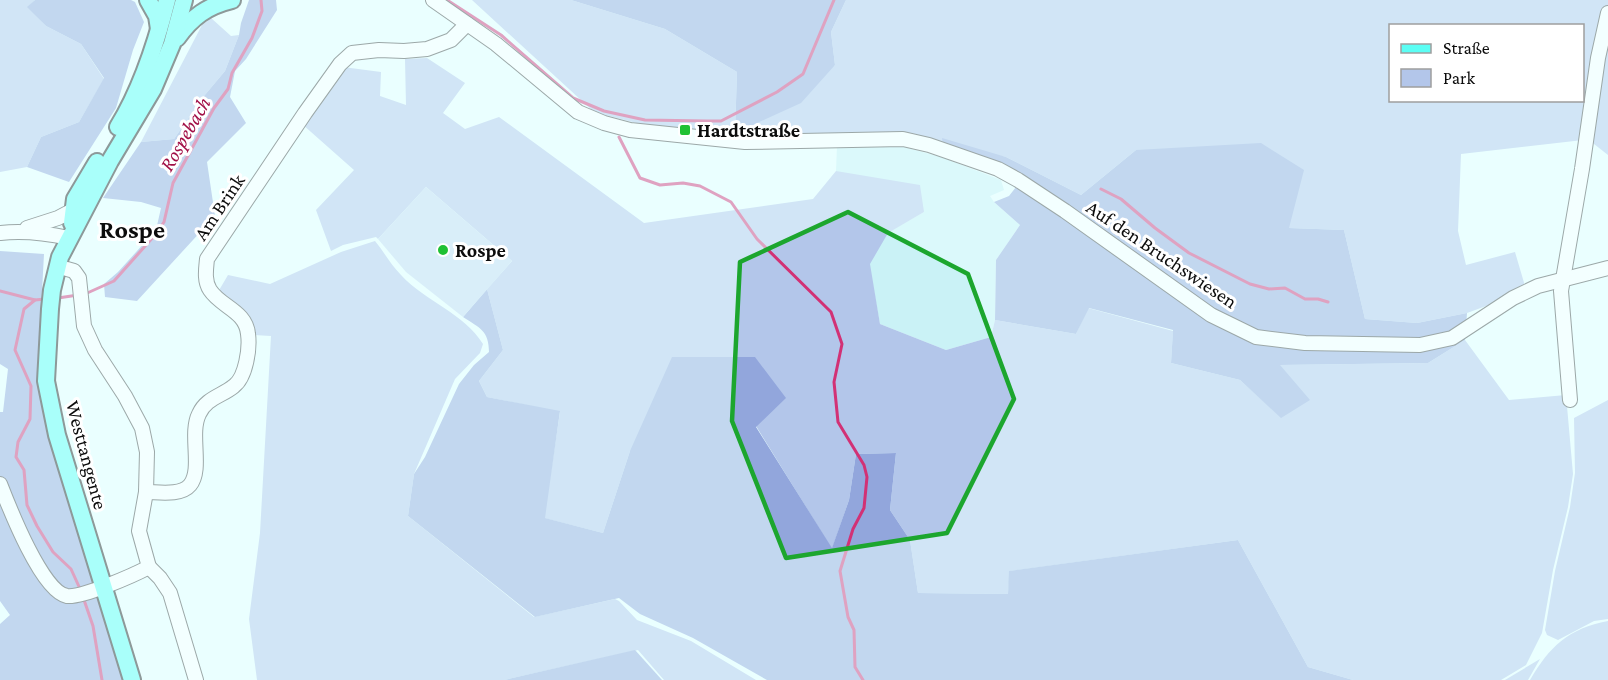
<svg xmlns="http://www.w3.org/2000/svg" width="1608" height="680" font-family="'Crimson Pro',serif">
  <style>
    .farmland { fill: #caf2f6 }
    .green { fill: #b3c6ea; fill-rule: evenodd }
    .forest { fill: #92a6dc }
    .pitch { fill: #c5daf1 }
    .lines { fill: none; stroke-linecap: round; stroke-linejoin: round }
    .stream { stroke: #d23175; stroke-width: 3 }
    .minor-casing { stroke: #3f3f3f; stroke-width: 16 }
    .major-casing { stroke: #1d1d1d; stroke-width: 20 }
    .minor { stroke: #fff; stroke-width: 14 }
    .major { stroke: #5bfef4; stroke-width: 16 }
    .marked { fill: none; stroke: #1ca62e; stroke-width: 4.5; stroke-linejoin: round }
    .poi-dot { fill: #1fc134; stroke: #fff; stroke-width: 2 }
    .labels { text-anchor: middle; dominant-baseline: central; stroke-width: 6; stroke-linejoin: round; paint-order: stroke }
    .poi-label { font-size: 20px; font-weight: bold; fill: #0c0c0c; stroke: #fff; text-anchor: start }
    .street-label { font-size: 20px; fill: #0c0c0c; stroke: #fff }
    .water-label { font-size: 21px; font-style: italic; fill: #a21148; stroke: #fff }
    .district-label { font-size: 26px; font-weight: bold; fill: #0c0c0c; stroke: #fff }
  </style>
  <rect width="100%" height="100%" fill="#eaffff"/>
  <!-- farmland -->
  <path class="farmland" d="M 837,146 L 904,147 L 941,157 L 1001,180 L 1004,190 L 990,196 L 994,202 L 1020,225 L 996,260 L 995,320 L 991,337 L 946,350 L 880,324 L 869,264 L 887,233 L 924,212 L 836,171 Z"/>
  <!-- green -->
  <g class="green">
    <path d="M 0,0 L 35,0 L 28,7 L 46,26 L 81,44 L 104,79 L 79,122 L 41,137 L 27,167 L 0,172 Z"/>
    <path d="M 472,0 L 571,0 L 665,29 L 737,72 L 735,133 L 835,65 L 831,32 L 846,0 L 1608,0 L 1608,8 L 1583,140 L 1461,154 L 1458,231 L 1466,265 L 1515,252 L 1525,286 L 1497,302 L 1467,313 L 1417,323 L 1365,319 L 1344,230 L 1289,228 L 1136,150 L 1081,195 L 1006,157 L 943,145 L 872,133 L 735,133 L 644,125 L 594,112 ZM 1390,26 L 1582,26 L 1582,100 L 1390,100 Z"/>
    <path d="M 211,18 L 231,36 L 239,35 L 225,71 L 204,96 L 174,139 L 141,142 L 202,25 Z"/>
    <path d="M 1608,20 L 1608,155 L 1589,140 Z"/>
    <path d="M 427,58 L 465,83 L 443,113 L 465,129 L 499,117 L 644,223 L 813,199 L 836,171 L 920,185 L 924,212 L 888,233 L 870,264 L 880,324 L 946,350 L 991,337 L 995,320 L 1076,334 L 1088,308 L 1173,331 L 1171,363 L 1240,380 L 1281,417 L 1279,365 L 1428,363 L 1465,340 L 1509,400 L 1566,395 L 1573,474 L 1568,507 L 1553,570 L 1542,633 L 1526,665 L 1501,680 L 1353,680 L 1308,667 L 1238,540 L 1010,571 L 1008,594 L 918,593 L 910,540 L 890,510 L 896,453 L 856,454 L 849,500 L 832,549 L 756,426 L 630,451 L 603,533 L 544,518 L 560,412 L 487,397 L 479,381 L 503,350 L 487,289 L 512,261 L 426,187 L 378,239 L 376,237 L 343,245 L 331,251 L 316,210 L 354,170 L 302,124 L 343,67 L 381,72 L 380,96 L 406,105 L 405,59 Z"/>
    <path d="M 375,241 C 384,252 391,265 401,275 C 426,302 464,313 483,344 L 480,353 L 455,379 L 414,474 L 408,516 L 534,617 L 615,599 L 619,601 L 637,620 L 691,641 L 756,680 L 664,680 L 638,650 L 504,680 L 257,680 L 249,619 L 260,533 L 271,336 L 252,335 L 218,292 L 228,275 L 270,284 L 341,252 Z"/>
    <path d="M 1608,400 L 1608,619 L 1594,621 L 1558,640 L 1547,635 L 1545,630 L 1555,571 L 1570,507 L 1575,473 L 1574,418 Z"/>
    <path d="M 1608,621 L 1608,680 L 1530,680 C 1549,647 1569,628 1608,621 Z"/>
    <path d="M 1540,659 L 1528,680 L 1505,680 Z"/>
  </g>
  <!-- forest -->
  <g class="forest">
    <path d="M 35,0 L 131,0 L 135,2 L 144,22 L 133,50 L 116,108 L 69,182 L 27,167 L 41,137 L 79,122 L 104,78 L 81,44 L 46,26 L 27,7 Z"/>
    <path d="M 249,0 L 276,0 L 277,10 L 246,59 L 235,71 L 230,97 L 246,123 L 207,162 L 215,216 L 137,301 L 105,297 L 104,284 L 118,272 L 156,230 L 161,208 L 141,202 L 103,198 L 141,142 L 174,139 L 204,96 L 225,71 L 239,35 L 241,23 Z"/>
    <path d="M 571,0 L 846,0 L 831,32 L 835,65 L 801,103 L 735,133 L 737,72 L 665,29 Z"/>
    <path d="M 942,138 L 1006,157 L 1081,195 L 1136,150 L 1261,143 L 1304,170 L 1289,228 L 1344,230 L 1365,319 L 1417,323 L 1467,313 L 1465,340 L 1428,363 L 1280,365 L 1310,400 L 1281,418 L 1240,380 L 1171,363 L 1173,330 L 1089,308 L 1076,334 L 995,320 L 996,260 L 1020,225 L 994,202 L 1009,196 L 1024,177 L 943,145 Z"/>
    <path d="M 0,251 L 44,254 L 37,384 L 49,436 L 128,680 L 0,680 L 0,624 L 10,615 L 0,601 L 0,412 L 3,412 L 8,369 L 0,364 Z"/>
    <path d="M 487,289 L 503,350 L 479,381 L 487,397 L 560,411 L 545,518 L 603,533 L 630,451 L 672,357 L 755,357 L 786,398 L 756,427 L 832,548 L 849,500 L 856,454 L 896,453 L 890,510 L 910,540 L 918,593 L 1008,594 L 1009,571 L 1238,540 L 1308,667 L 1353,680 L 767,680 L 693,638 L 640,614 L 619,598 L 535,617 L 408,516 L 414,474 L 425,457 L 459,384 L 474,365 L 489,352 C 489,331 480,328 463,317 Z"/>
    <path d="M 635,650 L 662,680 L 504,680 Z"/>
  </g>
  <!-- pitch -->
  <path class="pitch" d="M 426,187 L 512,261 L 463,317 L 406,272 L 378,239 Z"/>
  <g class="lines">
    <!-- stream -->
    <g class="stream">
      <path d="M 447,0 L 501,35 L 573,98 L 604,111 L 645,120 L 707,121 L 721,121 L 777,92 L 803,74 L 834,0"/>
      <path d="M 619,137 L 640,178 L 660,185 L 683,183 L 700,186 L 731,202 L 757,239 L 831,312 L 842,344 L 834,382 L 838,422 L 864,465 L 867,477 L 864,508 L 853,529 L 840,571 L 848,617 L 854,630 L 855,667 L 863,680"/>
      <path d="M 1101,189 L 1121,199 L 1155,228 L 1189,253 L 1250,284 L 1269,289 L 1285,288 L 1305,299 L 1318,299 L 1328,302"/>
      <path d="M 0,291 L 35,300"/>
      <path d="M 85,294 L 114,281 L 155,235 L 164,222 L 173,183 L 214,108 L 228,89 L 232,73 L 252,38 L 262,11 L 261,0"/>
      <path d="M 58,298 L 78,295"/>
      <path d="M 45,299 L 35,300 L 24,309 L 15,350 L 31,386 L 30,419 L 18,442 L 16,457 L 24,470 L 27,505 L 37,526 L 53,552 L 71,569 L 81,591"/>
      <path d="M 83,597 L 93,626 L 102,680"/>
    </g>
    <defs>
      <g id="minor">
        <path d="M 433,0 L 496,44 L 578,112 L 604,123 L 630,130 L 745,142 L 903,139 L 929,145 L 998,169 L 1018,180 L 1065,211 L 1211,315 L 1256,337 L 1305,343 L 1420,345 L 1452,338 L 1513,298 L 1538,286 L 1608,268"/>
        <path d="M 27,228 L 58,218 L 75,209"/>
        <path d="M 0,233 C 24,230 46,233 69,238"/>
        <path d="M 1570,400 L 1561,291 L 1582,169 L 1598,58 L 1608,13"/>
        <path d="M 0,484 C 9,507 42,592 67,596 C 82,598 134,575 149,567 L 139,531 L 146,492 L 147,452 L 142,428 L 125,396 L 95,350 L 84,326 L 79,278 L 74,271 L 67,269"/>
        <path d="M 146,492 C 158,492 181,496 190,485 C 203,469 189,434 199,414 C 206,398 222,396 234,386 C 246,377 250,348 248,334 C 246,311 221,307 210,290 C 204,281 206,269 207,259 L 305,113 L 340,64 L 352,53 L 379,50 L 404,51 L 427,49 L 451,40 L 467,24"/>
        <path d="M 149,567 L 160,578 L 170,593 L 196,680"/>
      </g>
      <g id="major">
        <path d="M 148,0 L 157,16 L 159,29"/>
        <path d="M 177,38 C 192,17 207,6 232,0"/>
        <path d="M 118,127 C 142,88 156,44 167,0"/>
        <path d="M 72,223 L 75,199 L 97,162"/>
        <path d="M 132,680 L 57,435 L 46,381 L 50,309 L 52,290 L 60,257 L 110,161 L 153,89 L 172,44 L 184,0"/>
      </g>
    </defs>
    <!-- minor casing -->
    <use href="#minor" class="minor-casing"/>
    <!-- major casing -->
    <use href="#major" class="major-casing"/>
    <!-- minor -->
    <use href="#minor" class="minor"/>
    <!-- major -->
    <use href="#major" class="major"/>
  </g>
  <!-- marked area -->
  <path d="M0 0H1608V680H0ZM 848,212 L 968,274 L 1014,399 L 947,533 L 786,558 L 732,421 L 740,262 Z" fill="#eaffff" fill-opacity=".55" fill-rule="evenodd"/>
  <path class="marked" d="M 848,212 L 968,274 L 1014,399 L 947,533 L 786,558 L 732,421 L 740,262 Z"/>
  <!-- markers -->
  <g class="poi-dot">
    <rect x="679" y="124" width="12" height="12" rx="3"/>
    <circle cx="443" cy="250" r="6"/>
  </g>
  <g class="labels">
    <!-- poi labels -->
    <g class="poi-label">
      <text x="697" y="130">Hardtstraße</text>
      <text x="455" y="250">Rospe</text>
    </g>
    <!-- street labels -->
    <g class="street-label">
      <text transform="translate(219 207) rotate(-56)">Am Brink</text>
      <text transform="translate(1162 254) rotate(34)">Auf den Bruchswiesen</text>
      <text transform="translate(87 455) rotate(75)">Westtangente</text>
    </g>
    <!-- water labels -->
    <g class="water-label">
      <text transform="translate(185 134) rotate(-60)">Rospebach</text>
    </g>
    <!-- district labels -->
    <g class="district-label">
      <text x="132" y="229">Rospe</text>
    </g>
  </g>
  <!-- legend -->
  <rect x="1389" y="24" width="195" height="78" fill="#ffffff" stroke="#9e9e9e" stroke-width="1.5"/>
  <rect x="1401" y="44" width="30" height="9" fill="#5bfef4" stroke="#9e9e9e" stroke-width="1.5"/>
  <text x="1443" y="54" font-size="18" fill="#0c0c0c">Straße</text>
  <rect x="1401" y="69" width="30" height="18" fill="#b3c6ea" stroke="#9e9e9e" stroke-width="1.5"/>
  <text x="1443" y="84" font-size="18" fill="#0c0c0c">Park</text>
</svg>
